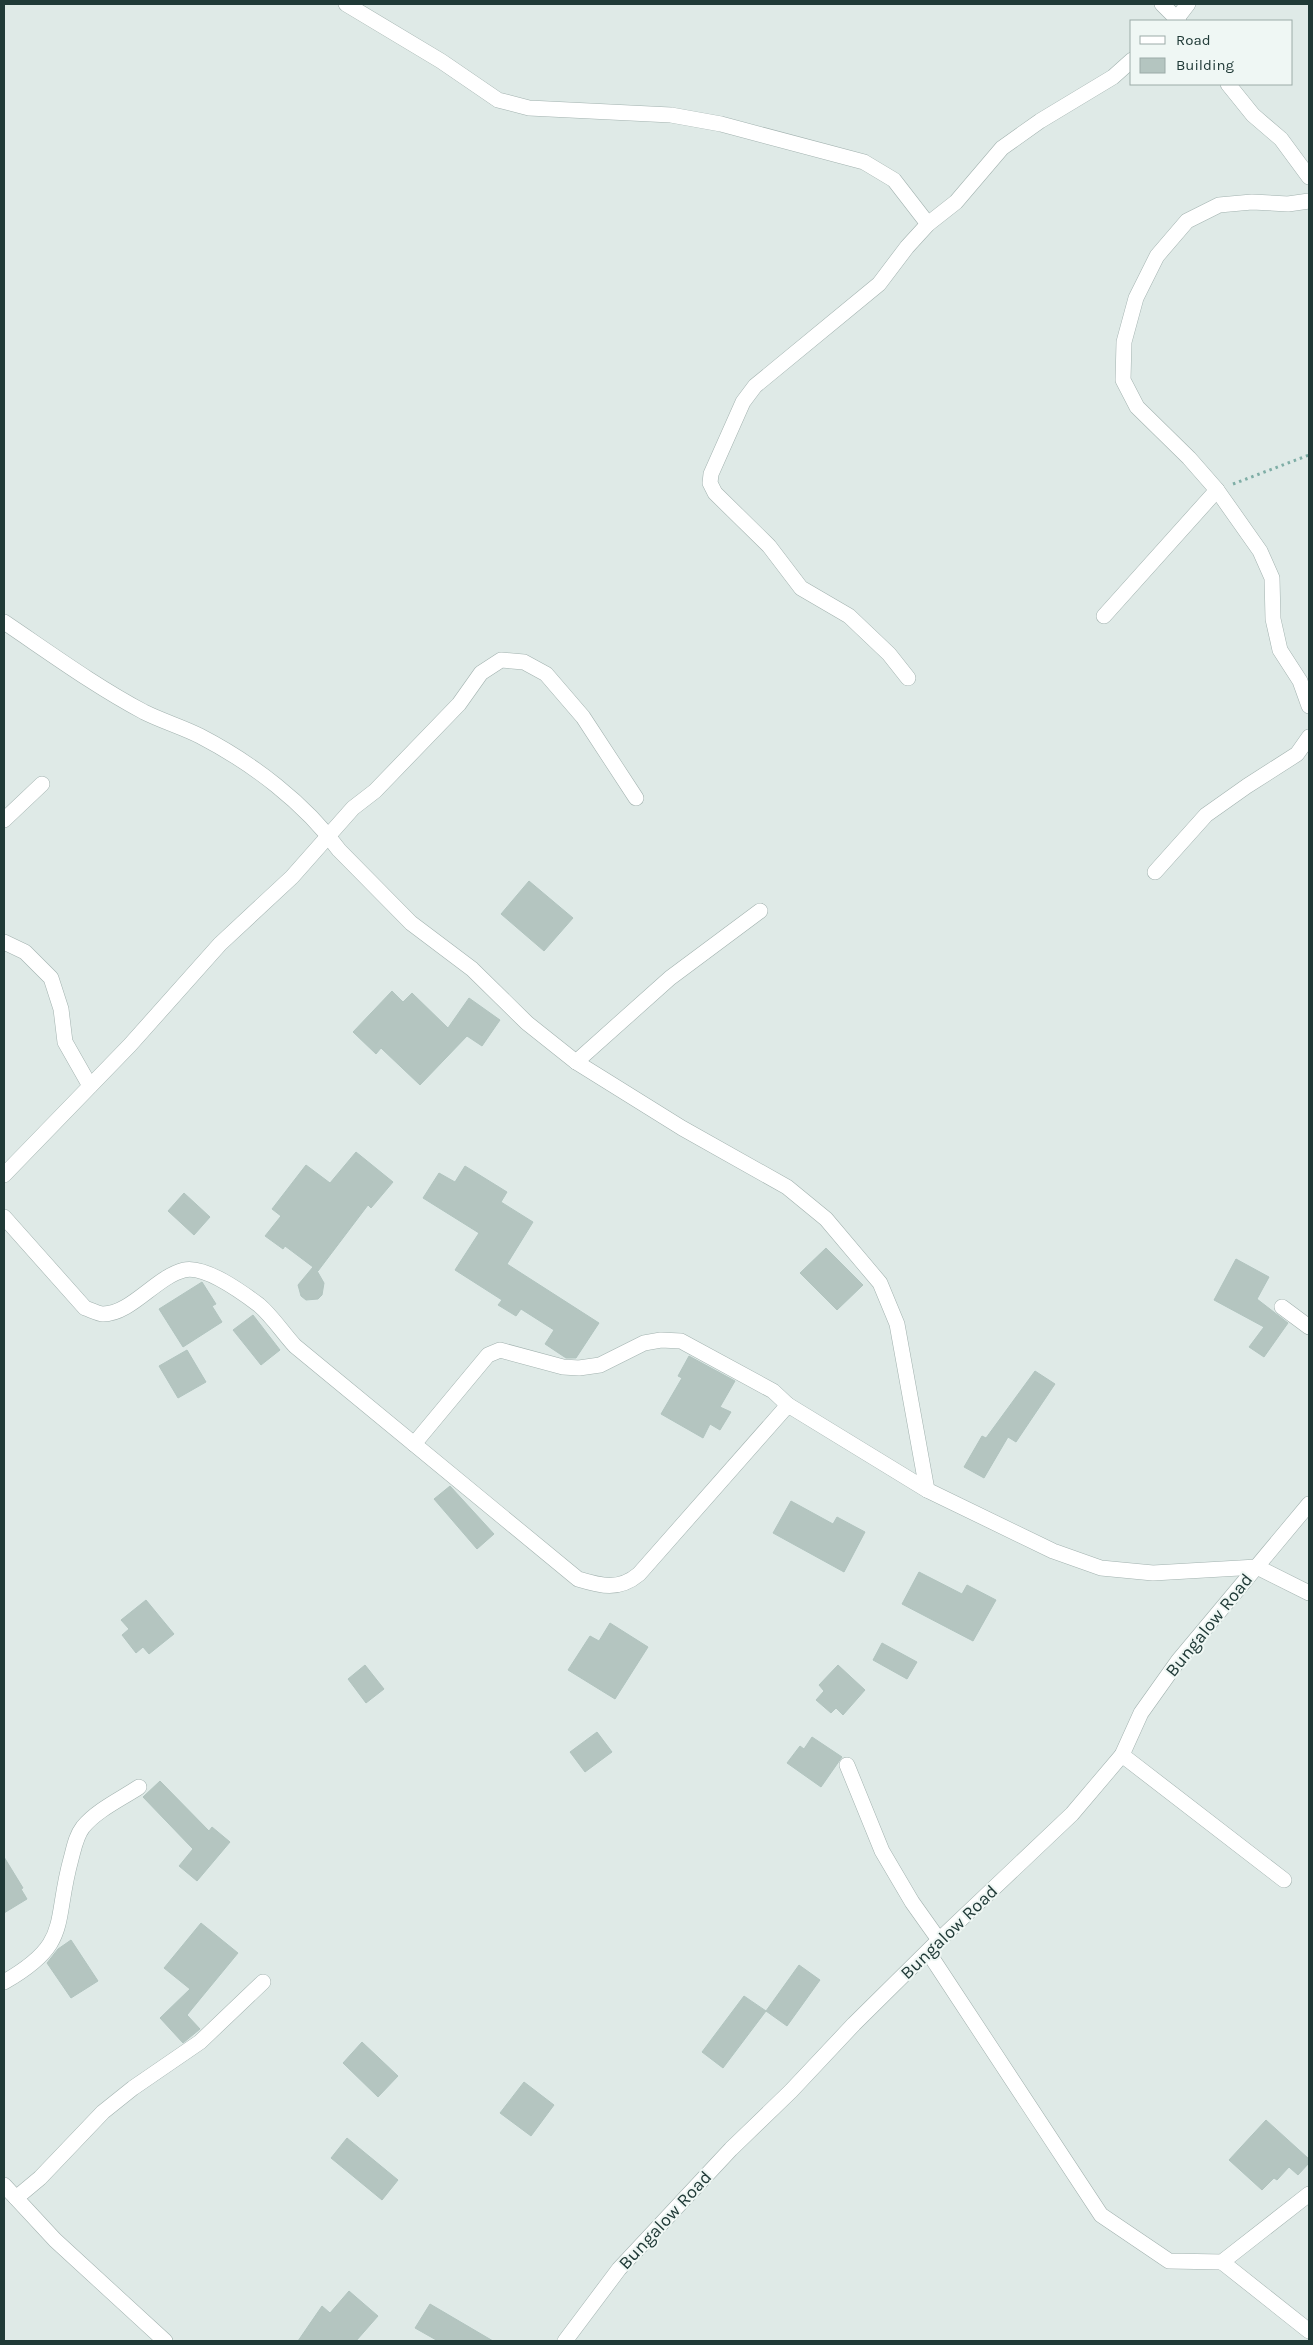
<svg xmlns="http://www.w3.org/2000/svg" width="1313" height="2345" font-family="Karla,sans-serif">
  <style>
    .building { fill: #b4c5c0; stroke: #b1c4bf }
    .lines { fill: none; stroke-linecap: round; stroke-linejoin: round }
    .street-casing { stroke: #a2b2af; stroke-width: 16 }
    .path { stroke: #7faea6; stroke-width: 3; stroke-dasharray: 2.5 4; stroke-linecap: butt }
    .street { stroke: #fff; stroke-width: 15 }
    .labels { text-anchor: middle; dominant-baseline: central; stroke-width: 4; stroke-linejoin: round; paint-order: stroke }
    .street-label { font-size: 18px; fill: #203a37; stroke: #eff7f4 }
  </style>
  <rect width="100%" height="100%" fill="#dfeae7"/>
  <!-- building -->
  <g class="building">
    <path d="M 529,881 L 573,918 L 544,951 L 501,914 Z"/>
    <path d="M 392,991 L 403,1002 L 412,993 L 448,1028 L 469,998 L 500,1020 L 482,1046 L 467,1036 L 420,1085 L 381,1048 L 376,1054 L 353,1032 Z"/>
    <path d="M 356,1152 L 393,1182 L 371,1208 L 368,1205 L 318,1271 L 316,1269 L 324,1283 L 322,1295 L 318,1299 L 306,1300 L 301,1296 L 298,1285 L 313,1267 L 285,1246 L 283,1249 L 265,1236 L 281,1216 L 272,1209 L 306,1165 L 330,1183 Z"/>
    <path d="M 465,1166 L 507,1192 L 501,1202 L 533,1222 L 507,1264 L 599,1323 L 576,1358 L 566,1358 L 545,1344 L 554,1330 L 521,1309 L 516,1316 L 498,1305 L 502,1300 L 455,1270 L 479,1233 L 423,1198 L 439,1173 L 455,1182 Z"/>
    <path d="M 184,1193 L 210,1217 L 194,1235 L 168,1211 Z"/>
    <path d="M 826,1248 L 863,1285 L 837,1310 L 800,1273 Z"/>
    <path d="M 1236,1259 L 1269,1277 L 1257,1299 L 1288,1323 L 1264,1357 L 1249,1347 L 1264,1327 L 1214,1300 Z"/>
    <path d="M 202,1282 L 216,1304 L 212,1306 L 222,1322 L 183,1347 L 159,1309 Z"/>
    <path d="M 253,1315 L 280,1350 L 261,1365 L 233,1330 Z"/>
    <path d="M 187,1350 L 206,1382 L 178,1398 L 159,1366 Z"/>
    <path d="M 689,1356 L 735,1381 L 720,1407 L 731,1412 L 720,1430 L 710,1424 L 703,1438 L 661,1414 L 682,1378 L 678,1376 Z"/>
    <path d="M 1035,1371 L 1055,1384 L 1016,1442 L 1008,1437 L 984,1478 L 964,1467 L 982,1436 L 986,1438 Z"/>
    <path d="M 450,1486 L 494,1534 L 477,1549 L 434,1499 Z"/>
    <path d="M 791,1501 L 833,1524 L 837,1517 L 865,1532 L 844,1572 L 773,1533 Z"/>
    <path d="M 919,1572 L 962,1594 L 967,1585 L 996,1600 L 973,1641 L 902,1604 Z"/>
    <path d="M 146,1600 L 174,1634 L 149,1654 L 143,1647 L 136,1653 L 122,1635 L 129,1629 L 121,1620 Z"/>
    <path d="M 610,1623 L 648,1647 L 615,1699 L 568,1670 L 590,1636 L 599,1641 Z"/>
    <path d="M 882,1643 L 917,1662 L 907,1679 L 873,1660 Z"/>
    <path d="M 365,1665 L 384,1689 L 366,1703 L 348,1679 Z"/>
    <path d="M 838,1665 L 865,1690 L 843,1715 L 836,1708 L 831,1713 L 816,1700 L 824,1691 L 819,1685 Z"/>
    <path d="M 597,1732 L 612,1752 L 585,1772 L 570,1752 Z"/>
    <path d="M 812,1737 L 842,1757 L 821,1787 L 787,1763 L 800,1746 L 804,1749 Z"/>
    <path d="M 160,1781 L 209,1831 L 212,1827 L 230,1842 L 197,1881 L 179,1866 L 193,1849 L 143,1797 Z"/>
    <path d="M 4,1857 L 23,1888 L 21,1889 L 27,1899 L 4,1913 Z"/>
    <path d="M 201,1923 L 238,1953 L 187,2015 L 200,2029 L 183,2043 L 160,2018 L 190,1989 L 164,1968 Z"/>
    <path d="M 71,1940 L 98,1981 L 71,1998 L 47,1963 L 58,1949 Z"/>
    <path d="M 799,1965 L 820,1980 L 787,2026 L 766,2011 Z"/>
    <path d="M 744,1996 L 766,2011 L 723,2068 L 702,2052 Z"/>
    <path d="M 362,2042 L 398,2076 L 378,2097 L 343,2063 Z"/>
    <path d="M 524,2082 L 554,2105 L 531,2136 L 500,2113 Z"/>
    <path d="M 1266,2120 L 1309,2159 L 1309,2163 L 1298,2175 L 1289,2167 L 1277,2180 L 1274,2178 L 1262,2190 L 1229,2160 Z"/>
    <path d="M 347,2138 L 398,2180 L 382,2200 L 331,2158 Z"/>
    <path d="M 349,2291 L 378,2316 L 356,2341 L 298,2341 L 322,2306 L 330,2313 Z"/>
    <path d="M 430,2304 L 493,2341 L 438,2341 L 415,2328 Z"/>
  </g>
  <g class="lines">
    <defs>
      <g id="street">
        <path d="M 346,4 L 441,61 L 498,100 L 529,108 L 671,115 L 721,124 L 864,162 L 894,180 L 928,224"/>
        <path d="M 1162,4 L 1179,21"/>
        <path d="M 1175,21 L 1188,4"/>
        <path d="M 1228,84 L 1253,115 L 1281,139 L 1309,177"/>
        <path d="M 1309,201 L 1288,204 L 1252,202 L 1219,205 L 1187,221 L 1157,256 L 1136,298 L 1124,342 L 1123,380 L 1137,407 L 1189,458 L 1217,490 L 1260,551 L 1272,578 L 1273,619 L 1280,650 L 1300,681 L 1309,706"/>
        <path d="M 1104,616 L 1217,490"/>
        <path d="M 4,622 C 50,653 95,686 144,712 C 162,721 182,727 200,736 C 252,763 305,803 339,850 L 411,923 L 472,969 L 527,1023 L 576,1062 L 682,1128 L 787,1187 L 826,1219 L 880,1283 L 897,1324 L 927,1490"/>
        <path d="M 908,678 L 889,654 L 849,616 L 801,588 L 769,546 L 715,493 L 710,483 L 711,474 L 743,402 L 755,386 L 879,284 L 907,247 L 928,224 L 956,202 L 1002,148 L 1040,121 L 1113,77 L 1132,60"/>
        <path d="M 4,820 L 42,784"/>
        <path d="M 1155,872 L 1206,815 L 1247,786 L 1297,754 L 1309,737"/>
        <path d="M 4,942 L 25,952 L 51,978 L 61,1009 L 65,1042 L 90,1086"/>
        <path d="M 576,1062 L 670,978 L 760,911"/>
        <path d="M 4,1175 L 130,1045 L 220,944 L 292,877 L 353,808 L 375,791 L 459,704 L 481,673 L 501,660 L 524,662 L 546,674 L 583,717 L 636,798"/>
        <path d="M 4,1217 L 85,1308 C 91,1310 98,1314 103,1314 C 131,1314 156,1277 184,1270 C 205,1265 243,1293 259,1305 C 272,1316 283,1333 295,1346 L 578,1579 C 601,1586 619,1591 639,1574 L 788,1405 L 927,1490 L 1053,1551 L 1101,1568 L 1153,1573 L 1257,1567 L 1309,1593"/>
        <path d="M 1282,1307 L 1309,1327"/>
        <path d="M 414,1444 L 488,1355 L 500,1350 L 563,1367 L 579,1368 L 600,1365 L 644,1343 L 661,1340 L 681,1341 L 773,1391 L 788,1405"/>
        <path d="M 1122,1755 L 1284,1880"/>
        <path d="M 847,1765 L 882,1851 L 912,1902 L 939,1940"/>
        <path d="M 928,1952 L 1101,2215 L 1169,2261 L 1222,2262 L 1309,2194"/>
        <path d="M 4,1982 C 72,1943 53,1924 71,1859 C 74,1848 76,1836 83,1827 C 97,1810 121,1799 139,1787"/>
        <path d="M 4,2185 L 55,2240 L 165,2341"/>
        <path d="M 16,2198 L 40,2178 L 103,2112 L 133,2088 L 200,2042 L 263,1982"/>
        <path d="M 1222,2262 L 1309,2331"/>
        <path d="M 565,2341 L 619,2269 L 731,2149 L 791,2091 L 854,2024 L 939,1940 L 1072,1814 L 1122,1755 L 1141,1713 L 1178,1661 L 1309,1504"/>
      </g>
    </defs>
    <!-- street casing -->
    <use href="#street" class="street-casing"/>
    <!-- path -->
    <path class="path" d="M 1233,484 L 1309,455"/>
    <!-- street -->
    <use href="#street" class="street"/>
  </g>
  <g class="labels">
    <!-- street labels -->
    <g class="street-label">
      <text transform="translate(1209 1625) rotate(-51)">Bungalow Road</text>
      <text transform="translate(949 1932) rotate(-44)">Bungalow Road</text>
      <text transform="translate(665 2220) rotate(-47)">Bungalow Road</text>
    </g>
  </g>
  <!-- border -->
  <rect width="1313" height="2345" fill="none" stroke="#203a37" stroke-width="10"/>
  <!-- legend -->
  <rect x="1130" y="20" width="162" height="65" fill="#eff7f4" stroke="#9caba8"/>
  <rect x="1140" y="36" width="25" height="8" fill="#ffffff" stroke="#9caba8"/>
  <text x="1176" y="45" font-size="15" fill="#203a37">Road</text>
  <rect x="1140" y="58" width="25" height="15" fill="#b4c5c0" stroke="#9caba8"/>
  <text x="1176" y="70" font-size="15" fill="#203a37">Building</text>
</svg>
